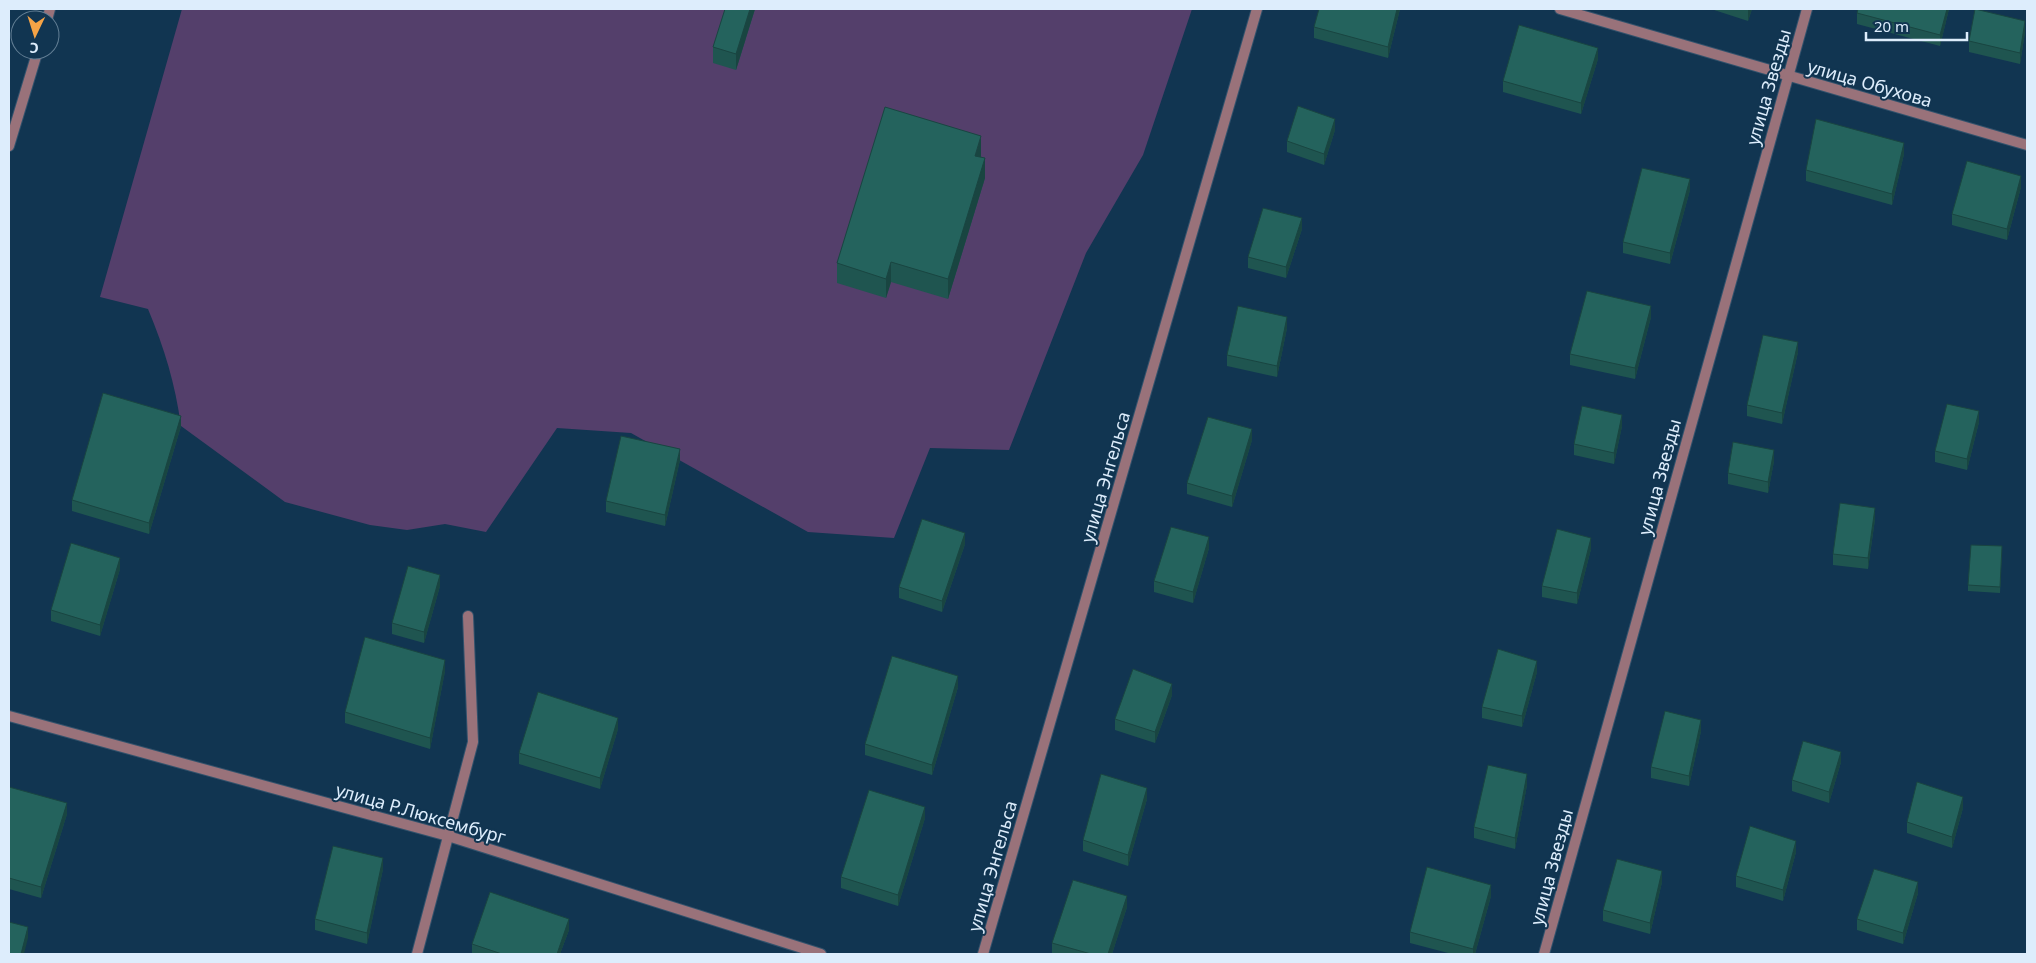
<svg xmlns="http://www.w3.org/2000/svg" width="2036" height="963" font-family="'Noto Sans',sans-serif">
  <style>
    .green { fill: #543f6b }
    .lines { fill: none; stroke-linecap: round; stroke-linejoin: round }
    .minor-casing { stroke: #32526c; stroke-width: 12 }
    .tertiary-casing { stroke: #32526c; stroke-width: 12 }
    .minor { stroke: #99727a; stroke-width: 10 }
    .tertiary { stroke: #99727a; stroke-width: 10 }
    .wall { fill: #1f5550 }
    .shaded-wall { fill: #194541 }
    .building { fill: #24635d; stroke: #194541 }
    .labels { text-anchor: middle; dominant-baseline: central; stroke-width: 4; stroke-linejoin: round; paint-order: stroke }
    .street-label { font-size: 18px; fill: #ddedfc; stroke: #113551 }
  </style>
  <rect width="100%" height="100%" fill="#113551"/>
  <!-- green -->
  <path class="green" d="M 182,9 L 1192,9 L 1143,155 L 1086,253 L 1009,450 L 930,448 L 894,538 L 808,532 L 631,433 L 557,428 L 486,532 L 445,524 L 407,530 L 370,525 L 285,502 L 181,426 C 175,383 165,350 148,309 L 100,297 Z"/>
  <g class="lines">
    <defs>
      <g id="minor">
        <path d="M 1560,9 L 2027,145"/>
        <path d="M 9,716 L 448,836 L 821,954"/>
        <path d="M 417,954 L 473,742 L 468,616"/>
        <path d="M 1544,954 L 1807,9"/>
      </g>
      <g id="tertiary">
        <path d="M 47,20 L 50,9"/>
        <path d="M 9,146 L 38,50"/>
        <path d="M 983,954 L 1257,9"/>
      </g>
    </defs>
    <!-- minor casing -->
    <use href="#minor" class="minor-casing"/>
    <!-- tertiary casing -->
    <use href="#tertiary" class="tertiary-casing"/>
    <!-- minor -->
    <use href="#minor" class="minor"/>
    <!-- tertiary -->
    <use href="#tertiary" class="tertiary"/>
  </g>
  <!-- wall -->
  <g class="wall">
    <path d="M 755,9 L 736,70 L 713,63 L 713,47 Z"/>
    <path d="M 1400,9 L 1388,58 L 1314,38 L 1314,27 Z"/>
    <path d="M 1711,9 L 1752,9 L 1748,21 Z"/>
    <path d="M 1949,9 L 1940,46 L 1857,24 L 1857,13 Z"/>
    <path d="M 2025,32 L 2020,64 L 1969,52 L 1969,41 Z"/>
    <path d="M 1598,59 L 1581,114 L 1503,92 L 1503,81 Z"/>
    <path d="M 1335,130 L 1324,165 L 1287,152 L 1287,141 Z"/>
    <path d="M 1904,154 L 1892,205 L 1806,181 L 1806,170 Z"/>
    <path d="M 981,156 L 985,178 L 948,299 L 891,282 L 886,298 L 837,283 L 837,263 Z"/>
    <path d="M 2021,187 L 2007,240 L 1952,225 L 1952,214 Z"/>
    <path d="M 1690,190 L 1670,264 L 1623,253 L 1623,242 Z"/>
    <path d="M 1302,229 L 1286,278 L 1248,268 L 1248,257 Z"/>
    <path d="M 1651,317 L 1635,379 L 1570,365 L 1570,354 Z"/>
    <path d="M 1287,328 L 1277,377 L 1227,366 L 1227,355 Z"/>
    <path d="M 1798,352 L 1782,424 L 1747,416 L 1747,405 Z"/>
    <path d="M 1979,422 L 1967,470 L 1935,462 L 1935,451 Z"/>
    <path d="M 181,426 L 149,534 L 72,511 L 72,500 Z"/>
    <path d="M 1622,426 L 1614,464 L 1574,455 L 1574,444 Z"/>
    <path d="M 1252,440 L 1232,507 L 1187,494 L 1187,483 Z"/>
    <path d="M 680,460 L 665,526 L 606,512 L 606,501 Z"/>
    <path d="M 1774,461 L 1768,493 L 1728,484 L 1728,473 Z"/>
    <path d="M 1875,519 L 1868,569 L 1833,565 L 1833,554 Z"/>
    <path d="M 965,544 L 942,612 L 899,598 L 899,587 Z"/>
    <path d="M 2002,546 L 2000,593 L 1968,591 L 1968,585 Z"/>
    <path d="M 1209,548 L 1193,603 L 1154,592 L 1154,581 Z"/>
    <path d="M 1591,549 L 1577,604 L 1542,597 L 1542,586 Z"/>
    <path d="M 120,569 L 100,636 L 51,621 L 51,610 Z"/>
    <path d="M 440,586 L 424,643 L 392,634 L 392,623 Z"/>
    <path d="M 445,671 L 430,749 L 345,723 L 345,712 Z"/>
    <path d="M 1537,672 L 1522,727 L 1482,718 L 1482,707 Z"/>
    <path d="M 958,687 L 932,775 L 865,755 L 865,744 Z"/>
    <path d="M 1172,695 L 1155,743 L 1115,730 L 1115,719 Z"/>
    <path d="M 618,729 L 600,789 L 519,764 L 519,753 Z"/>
    <path d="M 1701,731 L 1689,786 L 1651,778 L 1651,767 Z"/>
    <path d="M 1841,762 L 1829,803 L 1792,791 L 1792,780 Z"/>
    <path d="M 1527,785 L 1515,849 L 1474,838 L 1474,827 Z"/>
    <path d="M 9,787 L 67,814 L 41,898 L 9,889 Z"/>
    <path d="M 1147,799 L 1128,866 L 1083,851 L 1083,840 Z"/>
    <path d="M 1963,808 L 1952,848 L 1907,833 L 1907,822 Z"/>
    <path d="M 925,818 L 898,906 L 841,888 L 841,877 Z"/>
    <path d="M 1796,852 L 1783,901 L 1736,887 L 1736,876 Z"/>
    <path d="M 383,869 L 367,944 L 315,930 L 315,919 Z"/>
    <path d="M 1662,882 L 1650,934 L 1603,921 L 1603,910 Z"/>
    <path d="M 1918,893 L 1903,944 L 1857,930 L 1857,919 Z"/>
    <path d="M 1491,896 L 1475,954 L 1452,954 L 1410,943 L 1410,932 Z"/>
    <path d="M 1127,907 L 1112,954 L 1052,954 L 1052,943 Z"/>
    <path d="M 569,930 L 560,954 L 472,954 L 472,944 Z"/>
  </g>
  <!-- shaded-wall -->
  <g class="shaded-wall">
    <path d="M 750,9 L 755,9 L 736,70 L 736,54 Z"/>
    <path d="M 1397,9 L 1400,9 L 1388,58 L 1388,47 Z"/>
    <path d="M 1749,9 L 1752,9 L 1748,21 L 1748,10 Z"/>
    <path d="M 1947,9 L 1949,9 L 1940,46 L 1940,35 Z"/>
    <path d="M 2025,21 L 2025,32 L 2020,64 L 2020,53 Z"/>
    <path d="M 1598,48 L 1598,59 L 1581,114 L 1581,103 Z"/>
    <path d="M 1335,119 L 1335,130 L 1324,165 L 1324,154 Z"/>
    <path d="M 981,136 L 981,156 L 975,175 L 975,156 Z"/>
    <path d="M 1904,143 L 1904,154 L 1892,205 L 1892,194 Z"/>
    <path d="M 985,158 L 985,178 L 948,299 L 948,279 Z"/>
    <path d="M 2021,176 L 2021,187 L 2007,240 L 2007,229 Z"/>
    <path d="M 1690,179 L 1690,190 L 1670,264 L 1670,253 Z"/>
    <path d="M 1302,218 L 1302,229 L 1286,278 L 1286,267 Z"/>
    <path d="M 891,262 L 891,282 L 886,298 L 886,279 Z"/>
    <path d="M 1651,306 L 1651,317 L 1635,379 L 1635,368 Z"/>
    <path d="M 1287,317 L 1287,328 L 1277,377 L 1277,366 Z"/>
    <path d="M 1798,342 L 1798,352 L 1782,424 L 1782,413 Z"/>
    <path d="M 1979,411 L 1979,422 L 1967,470 L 1967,459 Z"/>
    <path d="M 1622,415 L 1622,426 L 1614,464 L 1614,453 Z"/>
    <path d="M 181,416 L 181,426 L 149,534 L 149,523 Z"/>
    <path d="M 1252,429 L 1252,440 L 1232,507 L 1232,496 Z"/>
    <path d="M 680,449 L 680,460 L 665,526 L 665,515 Z"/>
    <path d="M 1774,450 L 1774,461 L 1768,493 L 1768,482 Z"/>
    <path d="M 1875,508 L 1875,519 L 1868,569 L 1868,558 Z"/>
    <path d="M 965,533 L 965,544 L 942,612 L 942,601 Z"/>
    <path d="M 1209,537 L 1209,548 L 1193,603 L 1193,592 Z"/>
    <path d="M 1591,538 L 1591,549 L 1577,604 L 1577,593 Z"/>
    <path d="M 120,558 L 120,569 L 100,636 L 100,625 Z"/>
    <path d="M 440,575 L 440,586 L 424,643 L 424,632 Z"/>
    <path d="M 445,660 L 445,671 L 430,749 L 430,738 Z"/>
    <path d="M 1537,661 L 1537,672 L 1522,727 L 1522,716 Z"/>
    <path d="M 958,676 L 958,687 L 932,775 L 932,765 Z"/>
    <path d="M 1172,684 L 1172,695 L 1155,743 L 1155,732 Z"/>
    <path d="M 618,718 L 618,729 L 600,789 L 600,778 Z"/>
    <path d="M 1701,720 L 1701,731 L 1689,786 L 1689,776 Z"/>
    <path d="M 1841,752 L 1841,762 L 1829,803 L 1829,792 Z"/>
    <path d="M 1527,774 L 1527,785 L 1515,849 L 1515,838 Z"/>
    <path d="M 1147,788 L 1147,799 L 1128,866 L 1128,855 Z"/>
    <path d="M 1963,797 L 1963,808 L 1952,848 L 1952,837 Z"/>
    <path d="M 67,803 L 67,814 L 41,898 L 41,887 Z"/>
    <path d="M 925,807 L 925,818 L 898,906 L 898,895 Z"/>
    <path d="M 1796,841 L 1796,852 L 1783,901 L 1783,890 Z"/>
    <path d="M 383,858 L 383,869 L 367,944 L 367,933 Z"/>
    <path d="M 1662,871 L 1662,882 L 1650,934 L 1650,923 Z"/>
    <path d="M 1918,882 L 1918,893 L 1903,944 L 1903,933 Z"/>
    <path d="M 1491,885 L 1491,896 L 1475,954 L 1473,954 L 1473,949 Z"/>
    <path d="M 1127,896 L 1127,907 L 1112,954 L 1108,954 Z"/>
    <path d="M 569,919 L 569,930 L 560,954 L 557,954 Z"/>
    <path d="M 28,927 L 28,938 L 24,954 L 21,954 Z"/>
  </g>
  <!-- building -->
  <g class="building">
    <path d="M 725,9 L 750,9 L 736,54 L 713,47 Z"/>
    <path d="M 1319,9 L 1397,9 L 1388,47 L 1314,27 Z"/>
    <path d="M 1858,9 L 1947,9 L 1940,35 L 1857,13 Z"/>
    <path d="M 1975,9 L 2025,21 L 2020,53 L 1969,41 Z"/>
    <path d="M 1519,25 L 1598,48 L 1581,103 L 1503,81 Z"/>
    <path d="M 1298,106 L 1335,119 L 1324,154 L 1287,141 Z"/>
    <path d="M 885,107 L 981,136 L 975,156 L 985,158 L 948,279 L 891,262 L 886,279 L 837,263 Z"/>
    <path d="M 1816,119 L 1904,143 L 1892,194 L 1806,170 Z"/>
    <path d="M 1967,161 L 2021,176 L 2007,229 L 1952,214 Z"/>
    <path d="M 1642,168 L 1690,179 L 1670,253 L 1623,242 Z"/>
    <path d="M 1263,208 L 1302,218 L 1286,267 L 1248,257 Z"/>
    <path d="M 1587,291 L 1651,306 L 1635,368 L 1570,354 Z"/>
    <path d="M 1238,306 L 1287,317 L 1277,366 L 1227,355 Z"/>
    <path d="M 1763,335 L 1798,342 L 1782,413 L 1747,405 Z"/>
    <path d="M 103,393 L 181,416 L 149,523 L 72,500 Z"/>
    <path d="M 1947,404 L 1979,411 L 1967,459 L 1935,451 Z"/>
    <path d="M 1582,406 L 1622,415 L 1614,453 L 1574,444 Z"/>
    <path d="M 1208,417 L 1252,429 L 1232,496 L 1187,483 Z"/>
    <path d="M 621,436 L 680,449 L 665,515 L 606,501 Z"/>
    <path d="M 1733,442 L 1774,450 L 1768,482 L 1728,473 Z"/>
    <path d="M 1840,503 L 1875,508 L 1868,558 L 1833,554 Z"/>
    <path d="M 922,519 L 965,533 L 942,601 L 899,587 Z"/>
    <path d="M 1171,527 L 1209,537 L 1193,592 L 1154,581 Z"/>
    <path d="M 1557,529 L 1591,538 L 1577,593 L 1542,586 Z"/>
    <path d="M 71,543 L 120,558 L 100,625 L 51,610 Z"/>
    <path d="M 1971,545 L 2002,546 L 2000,587 L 1968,585 Z"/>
    <path d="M 408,566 L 440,575 L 424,632 L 392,623 Z"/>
    <path d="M 365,637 L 445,660 L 430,738 L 345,712 Z"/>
    <path d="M 1498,649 L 1537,661 L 1522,716 L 1482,707 Z"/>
    <path d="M 892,656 L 958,676 L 932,765 L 865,744 Z"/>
    <path d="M 1133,669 L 1172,684 L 1155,732 L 1115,719 Z"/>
    <path d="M 538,692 L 618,718 L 600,778 L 519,753 Z"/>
    <path d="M 1665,711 L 1701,720 L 1689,776 L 1651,767 Z"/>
    <path d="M 1803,741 L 1841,752 L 1829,792 L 1792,780 Z"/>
    <path d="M 1488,765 L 1527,774 L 1515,838 L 1474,827 Z"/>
    <path d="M 1101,774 L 1147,788 L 1128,855 L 1083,840 Z"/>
    <path d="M 1917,782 L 1963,797 L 1952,837 L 1907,822 Z"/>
    <path d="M 9,787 L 67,803 L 41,887 L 9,878 Z"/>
    <path d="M 869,790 L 925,807 L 898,895 L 841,877 Z"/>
    <path d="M 1750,826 L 1796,841 L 1783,890 L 1736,876 Z"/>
    <path d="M 333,846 L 383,858 L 367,933 L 315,919 Z"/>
    <path d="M 1617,859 L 1662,871 L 1650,923 L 1603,910 Z"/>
    <path d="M 1427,867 L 1491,885 L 1473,949 L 1410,932 Z"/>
    <path d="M 1874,869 L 1918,882 L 1903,933 L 1857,919 Z"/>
    <path d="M 1073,880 L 1127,896 L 1108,954 L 1091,954 L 1052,943 Z"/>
    <path d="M 490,892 L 569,919 L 557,954 L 502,954 L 472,944 Z"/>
    <path d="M 9,922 L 28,927 L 21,954 L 9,954 Z"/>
  </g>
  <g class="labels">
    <!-- street labels -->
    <g class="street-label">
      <text transform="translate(1870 83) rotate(16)">улица Обухова</text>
      <text transform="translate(1768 87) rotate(-74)">улица Звезды</text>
      <text transform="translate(1105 477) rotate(-74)">улица Энгельса</text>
      <text transform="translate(1659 477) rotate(-75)">улица Звезды</text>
      <text transform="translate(421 813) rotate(16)">улица Р.Люксембург</text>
      <text transform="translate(992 866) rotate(-74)">улица Энгельса</text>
      <text transform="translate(1551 867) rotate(-75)">улица Звезды</text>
    </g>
  </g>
  <!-- border -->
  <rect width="2036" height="963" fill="none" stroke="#ddedfc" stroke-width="20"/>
  <!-- north arrow -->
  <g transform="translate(35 35) rotate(184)"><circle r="24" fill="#113551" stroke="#637f95"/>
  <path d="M0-4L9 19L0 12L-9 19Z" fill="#f5a346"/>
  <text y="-8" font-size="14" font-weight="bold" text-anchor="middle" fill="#ddedfc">С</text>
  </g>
  <!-- scale -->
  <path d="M1866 32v8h101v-8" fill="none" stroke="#ddedfc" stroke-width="2.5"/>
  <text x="1874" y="32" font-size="15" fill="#ddedfc" stroke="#113551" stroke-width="4" paint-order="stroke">20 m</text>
</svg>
